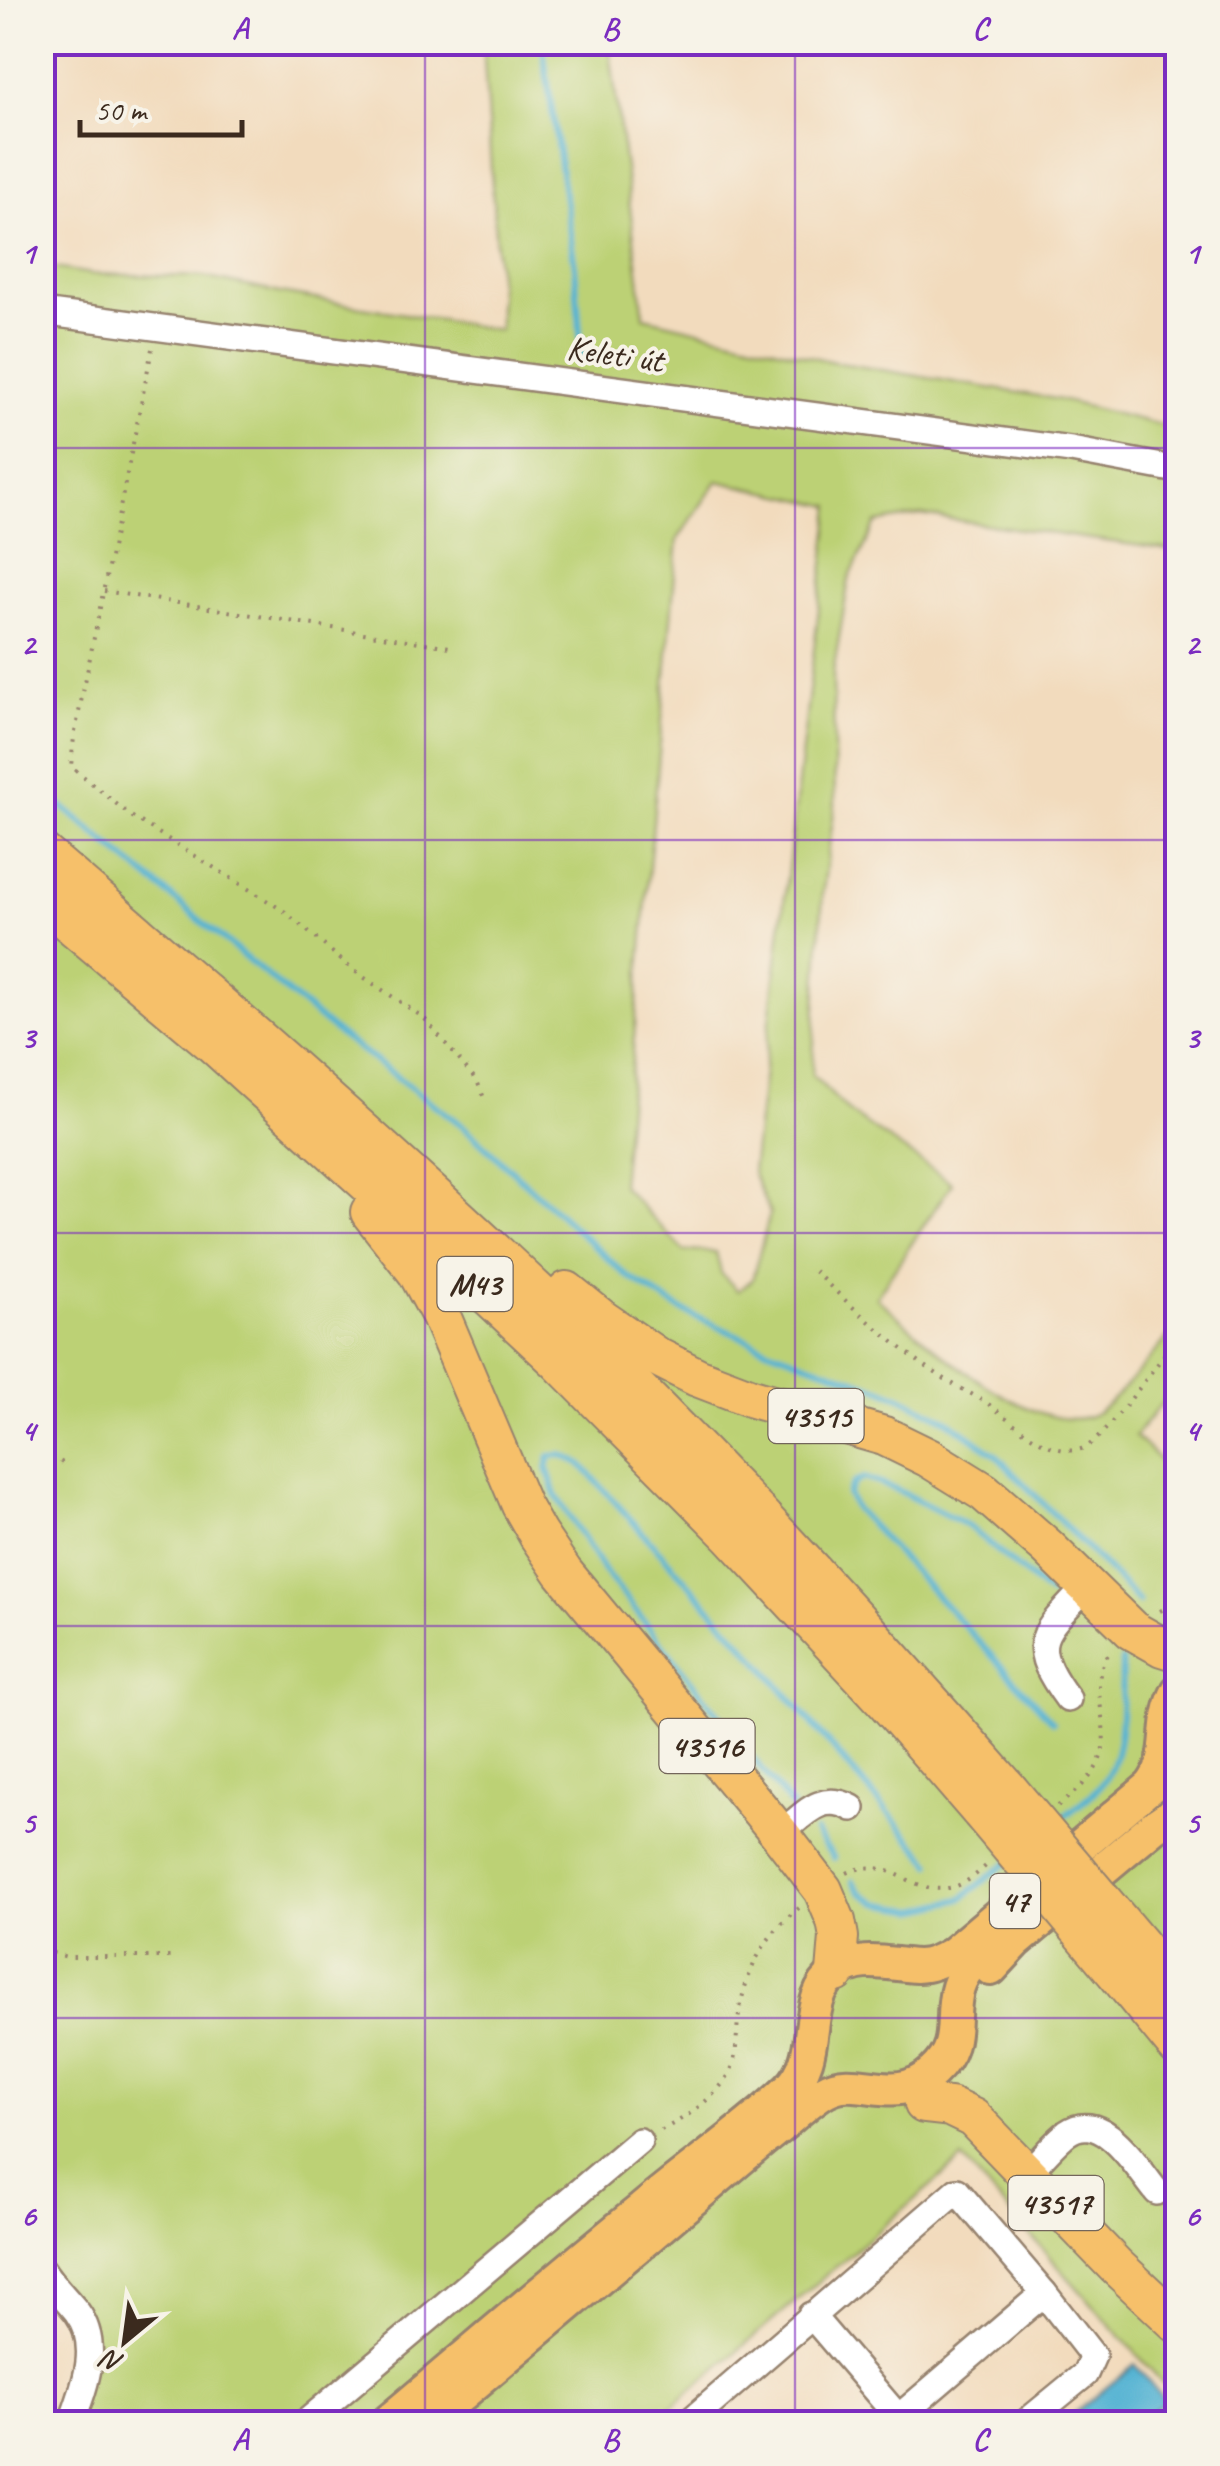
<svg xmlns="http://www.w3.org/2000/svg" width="1220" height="2466" font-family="Caveat,sans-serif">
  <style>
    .green { fill: #bcd174; stroke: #7c7e49; stroke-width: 2.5; fill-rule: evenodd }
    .water { fill: #54b3d3; stroke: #486e78; stroke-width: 2.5 }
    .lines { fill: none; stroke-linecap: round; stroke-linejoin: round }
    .stream { stroke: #54b3d3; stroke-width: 6 }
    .minor-casing { stroke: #96826e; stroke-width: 30 }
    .major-casing { stroke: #96826e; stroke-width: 38 }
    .highway-casing { stroke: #96826e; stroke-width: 42 }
    .path { stroke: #96826e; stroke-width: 4; stroke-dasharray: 2.5 8; stroke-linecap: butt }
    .minor { stroke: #fff; stroke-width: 25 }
    .major { stroke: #f6c06b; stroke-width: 32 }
    .highway { stroke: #f6c06b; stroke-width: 38 }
    .highway-bridge-casing { stroke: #96826e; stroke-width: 42; stroke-linecap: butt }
    .highway-bridge { stroke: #f6c06b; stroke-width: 38 }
    .grid { fill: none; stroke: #7b2cbf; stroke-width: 2.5; stroke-opacity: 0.55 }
    .labels { text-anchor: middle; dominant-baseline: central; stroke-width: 8; stroke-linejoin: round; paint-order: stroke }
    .shield { fill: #f7f3e8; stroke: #73665b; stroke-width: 2.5 }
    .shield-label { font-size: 32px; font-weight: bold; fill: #3b2a1e }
    .street-label { font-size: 35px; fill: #3b2a1e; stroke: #f7f3e8 }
    .neatline { fill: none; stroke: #7b2cbf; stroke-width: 4 }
    .grid-label { font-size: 32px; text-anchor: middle; font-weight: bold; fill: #7b2cbf }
  </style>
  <rect width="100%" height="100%" fill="#f7f3e8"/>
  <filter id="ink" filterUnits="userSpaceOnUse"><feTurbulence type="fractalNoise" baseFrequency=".01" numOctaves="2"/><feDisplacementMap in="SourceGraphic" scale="20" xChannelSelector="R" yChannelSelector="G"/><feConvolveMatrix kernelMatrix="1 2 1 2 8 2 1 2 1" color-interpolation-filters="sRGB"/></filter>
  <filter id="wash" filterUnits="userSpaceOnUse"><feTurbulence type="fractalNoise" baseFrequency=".0048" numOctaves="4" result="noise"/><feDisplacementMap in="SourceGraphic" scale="40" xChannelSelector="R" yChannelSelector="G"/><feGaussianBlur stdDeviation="2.25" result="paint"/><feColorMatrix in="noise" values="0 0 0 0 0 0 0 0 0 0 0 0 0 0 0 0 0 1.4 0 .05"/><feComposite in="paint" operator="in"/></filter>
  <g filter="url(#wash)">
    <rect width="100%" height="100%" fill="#f2dbbd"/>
    <!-- green -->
    <path class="green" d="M 483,43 L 609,43 L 644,317 L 834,362 L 1056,399 L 1177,429 L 1177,551 L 920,515 L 876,523 L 849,579 L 833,673 L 835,805 L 823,890 L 812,1075 L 850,1113 L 952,1183 L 876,1297 C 918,1335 1033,1440 1092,1415 C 1113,1406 1159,1347 1177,1327 L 1177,1385 L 1135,1436 L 1178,1478 L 1177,2399 L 962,2159 L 653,2423 L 53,2423 L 74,2384 L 77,2330 L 42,2295 L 42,266 L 91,274 L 204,277 L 280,293 L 499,330 L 499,293 ZM 717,481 L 831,506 L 752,1172 L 770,1214 L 752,1280 L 738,1291 L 721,1273 L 716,1252 L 684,1251 L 621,1185 L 678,539 Z"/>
    <!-- water -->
    <path class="water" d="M 1135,2364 L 1165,2401 L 1137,2423 L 1080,2423 L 1073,2415 Z"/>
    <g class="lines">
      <!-- stream -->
      <g class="stream">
        <path d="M 542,42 L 575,267 L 582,360"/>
        <path d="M 42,790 L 333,1030 L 462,1125 L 627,1276 L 683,1311 L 766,1348 L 895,1394 L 947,1420 L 996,1455 L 1139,1602"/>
        <path d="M 1050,1595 L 968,1526 L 895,1489 L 864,1478 L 854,1483 L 848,1494 L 855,1508 L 1053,1722"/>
        <path d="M 1083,1620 L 1101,1637"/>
        <path d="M 792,1807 L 604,1571 L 556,1495 L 547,1468 L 550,1456 L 562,1455 L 580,1463 L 760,1663 L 932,1864"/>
        <path d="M 1056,1823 C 1070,1811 1088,1800 1100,1786 C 1127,1754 1120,1700 1122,1661"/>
        <path d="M 815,1832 L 834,1858"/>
        <path d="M 853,1881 L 860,1892 L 877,1903 L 917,1910 L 961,1899 L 1008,1862"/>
      </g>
    </g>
  </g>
  <g filter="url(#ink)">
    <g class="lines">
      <defs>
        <g id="minor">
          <path d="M 42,312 L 1071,450 L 1178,470"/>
          <path d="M 1068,1699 C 1025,1641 1043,1634 1086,1587"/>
          <path d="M 780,1834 C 804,1815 821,1791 852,1808"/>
          <path d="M 1028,2173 C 1040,2160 1053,2144 1067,2133 C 1103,2107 1137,2168 1157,2192"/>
          <path d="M 42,2269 C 52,2285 65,2297 77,2312 C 102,2346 84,2388 71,2424"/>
          <path d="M 811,2315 L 904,2424"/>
          <path d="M 899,2417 L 1044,2293"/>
          <path d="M 304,2424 L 639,2141"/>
          <path d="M 687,2424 L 957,2191 L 1044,2293 L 1093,2356 L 1085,2374 L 1024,2424"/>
        </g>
        <g id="major">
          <path d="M 991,1969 L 1016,1942 L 1153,1827 L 1178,1810"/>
          <path d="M 385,2424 C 471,2352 555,2279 642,2209 C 690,2168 743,2133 789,2089 C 825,2054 799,2001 836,1973 C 861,1954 889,1965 917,1966 C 931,1966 941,1960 952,1954 L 1151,1786 C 1176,1753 1159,1726 1178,1691"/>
          <path d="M 427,2424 C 510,2353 595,2283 678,2212 C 713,2183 747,2152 783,2124 C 796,2113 810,2100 825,2091 C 858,2071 894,2108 933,2072 C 964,2043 948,2019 958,1987 C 964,1967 981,1954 997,1941"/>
        </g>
        <g id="highway">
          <path d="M 42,852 C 219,1003 394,1155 562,1315 C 719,1465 865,1626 1008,1789"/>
          <path d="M 42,900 L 211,1042 L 398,1211 L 559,1362 L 731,1535 L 886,1702 L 981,1812"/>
          <path d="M 370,1212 L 417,1272 L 441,1316 L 521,1505 L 538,1535 L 563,1572 L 780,1834 L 823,1890 L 836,1921 L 839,1937 L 836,1973"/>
          <path d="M 567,1291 L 603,1320 L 657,1357 L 697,1377 L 752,1398 L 884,1436 L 929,1458 L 984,1492 L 1047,1547 L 1132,1630 L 1162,1647 L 1178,1652"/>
          <path d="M 1140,1945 L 1178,1991"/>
          <path d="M 1112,1968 L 1178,2048"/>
          <path d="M 924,2104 L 950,2107 L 973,2118 L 1116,2266 L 1178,2324"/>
        </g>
      </defs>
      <!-- minor casing -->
      <use href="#minor" class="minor-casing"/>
      <!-- major casing -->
      <use href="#major" class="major-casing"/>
      <!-- highway casing -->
      <use href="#highway" class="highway-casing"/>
      <!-- path -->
      <g class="path">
        <path d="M 152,349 L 74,737 L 71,766 L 131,816 L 284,911 L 353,970 L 424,1018 L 477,1081 L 484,1098"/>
        <path d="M 104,591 L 450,647"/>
        <path d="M 814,1271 C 853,1308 892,1344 937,1374 C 952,1384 968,1392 984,1401 C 1010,1418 1050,1461 1084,1448 C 1103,1441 1161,1358 1178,1337"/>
        <path d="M 42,1451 L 68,1466"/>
        <path d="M 1160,1611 L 1178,1602"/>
        <path d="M 1058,1806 C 1072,1794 1088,1783 1097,1766 C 1117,1729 1083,1686 1110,1652"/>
        <path d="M 847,1873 C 890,1853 910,1895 948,1888 C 964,1886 977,1874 989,1863"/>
        <path d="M 42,1950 L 67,1957 L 174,1957"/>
        <path d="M 661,2130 C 685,2119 713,2099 728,2076 C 739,2058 735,2035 739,2015 C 745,1972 765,1934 799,1908"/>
      </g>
      <!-- minor -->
      <use href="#minor" class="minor"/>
      <!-- major -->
      <use href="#major" class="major"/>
      <!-- highway -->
      <use href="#highway" class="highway"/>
      <defs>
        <g id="highway-bridge">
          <path d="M 1008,1789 L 1140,1945"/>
          <path d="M 981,1812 L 1112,1968"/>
        </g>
      </defs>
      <!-- highway-bridge casing -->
      <use href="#highway-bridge" class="highway-bridge-casing"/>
      <!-- highway-bridge -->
      <use href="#highway-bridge" class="highway-bridge"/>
    </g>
  </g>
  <!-- grid -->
  <path class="grid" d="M 425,42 L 425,2424M 795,42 L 795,2424M 42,448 L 1178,448M 42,840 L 1178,840M 42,1233 L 1178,1233M 42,1626 L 1178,1626M 42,2018 L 1178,2018"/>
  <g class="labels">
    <!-- shield labels -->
    <g class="shield">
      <rect x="437.5" y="1257" width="75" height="54" rx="8"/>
      <rect x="768.5" y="1389" width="95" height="54" rx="8"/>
      <rect x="659.5" y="1719" width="95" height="54" rx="8"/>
      <rect x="990" y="1874" width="50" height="54" rx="8"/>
      <rect x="1008.5" y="2176" width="95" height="54" rx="8"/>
    </g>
    <g class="shield-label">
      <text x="475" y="1284">M43</text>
      <text x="816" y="1416">43515</text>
      <text x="707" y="1746">43516</text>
      <text x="1015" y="1901">47</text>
      <text x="1056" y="2203">43517</text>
    </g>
    <!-- street labels -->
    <g class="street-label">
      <text transform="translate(615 354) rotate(8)">Keleti út</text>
    </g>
  </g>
  <!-- margin -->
  <rect width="1220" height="2466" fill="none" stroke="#f7f3e8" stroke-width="110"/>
  <!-- north arrow -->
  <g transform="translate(125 2341) rotate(209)" stroke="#f7f3e8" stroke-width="8" paint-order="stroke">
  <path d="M0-8L18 38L0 25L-18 38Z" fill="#3b2a1e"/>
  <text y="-15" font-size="28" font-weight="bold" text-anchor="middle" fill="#3b2a1e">N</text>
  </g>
  <!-- scale -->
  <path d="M80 120v15h162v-15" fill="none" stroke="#3b2a1e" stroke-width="5"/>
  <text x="95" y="120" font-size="30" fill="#3b2a1e" stroke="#f7f3e8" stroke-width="8" paint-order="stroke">50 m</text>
  <rect x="55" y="55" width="1110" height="2356" class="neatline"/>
  <g class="grid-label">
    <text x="240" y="39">A</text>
    <text x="610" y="39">B</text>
    <text x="980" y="39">C</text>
    <text x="28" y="263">1</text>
    <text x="1192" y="263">1</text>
    <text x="28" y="655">2</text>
    <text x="1192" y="655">2</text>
    <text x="28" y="1048">3</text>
    <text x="1192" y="1048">3</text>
    <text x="28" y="1441">4</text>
    <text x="1192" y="1441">4</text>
    <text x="28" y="1833">5</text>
    <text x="1192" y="1833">5</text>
    <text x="28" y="2226">6</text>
    <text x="1192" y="2226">6</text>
    <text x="240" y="2450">A</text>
    <text x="610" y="2450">B</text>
    <text x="980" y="2450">C</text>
  </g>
</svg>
